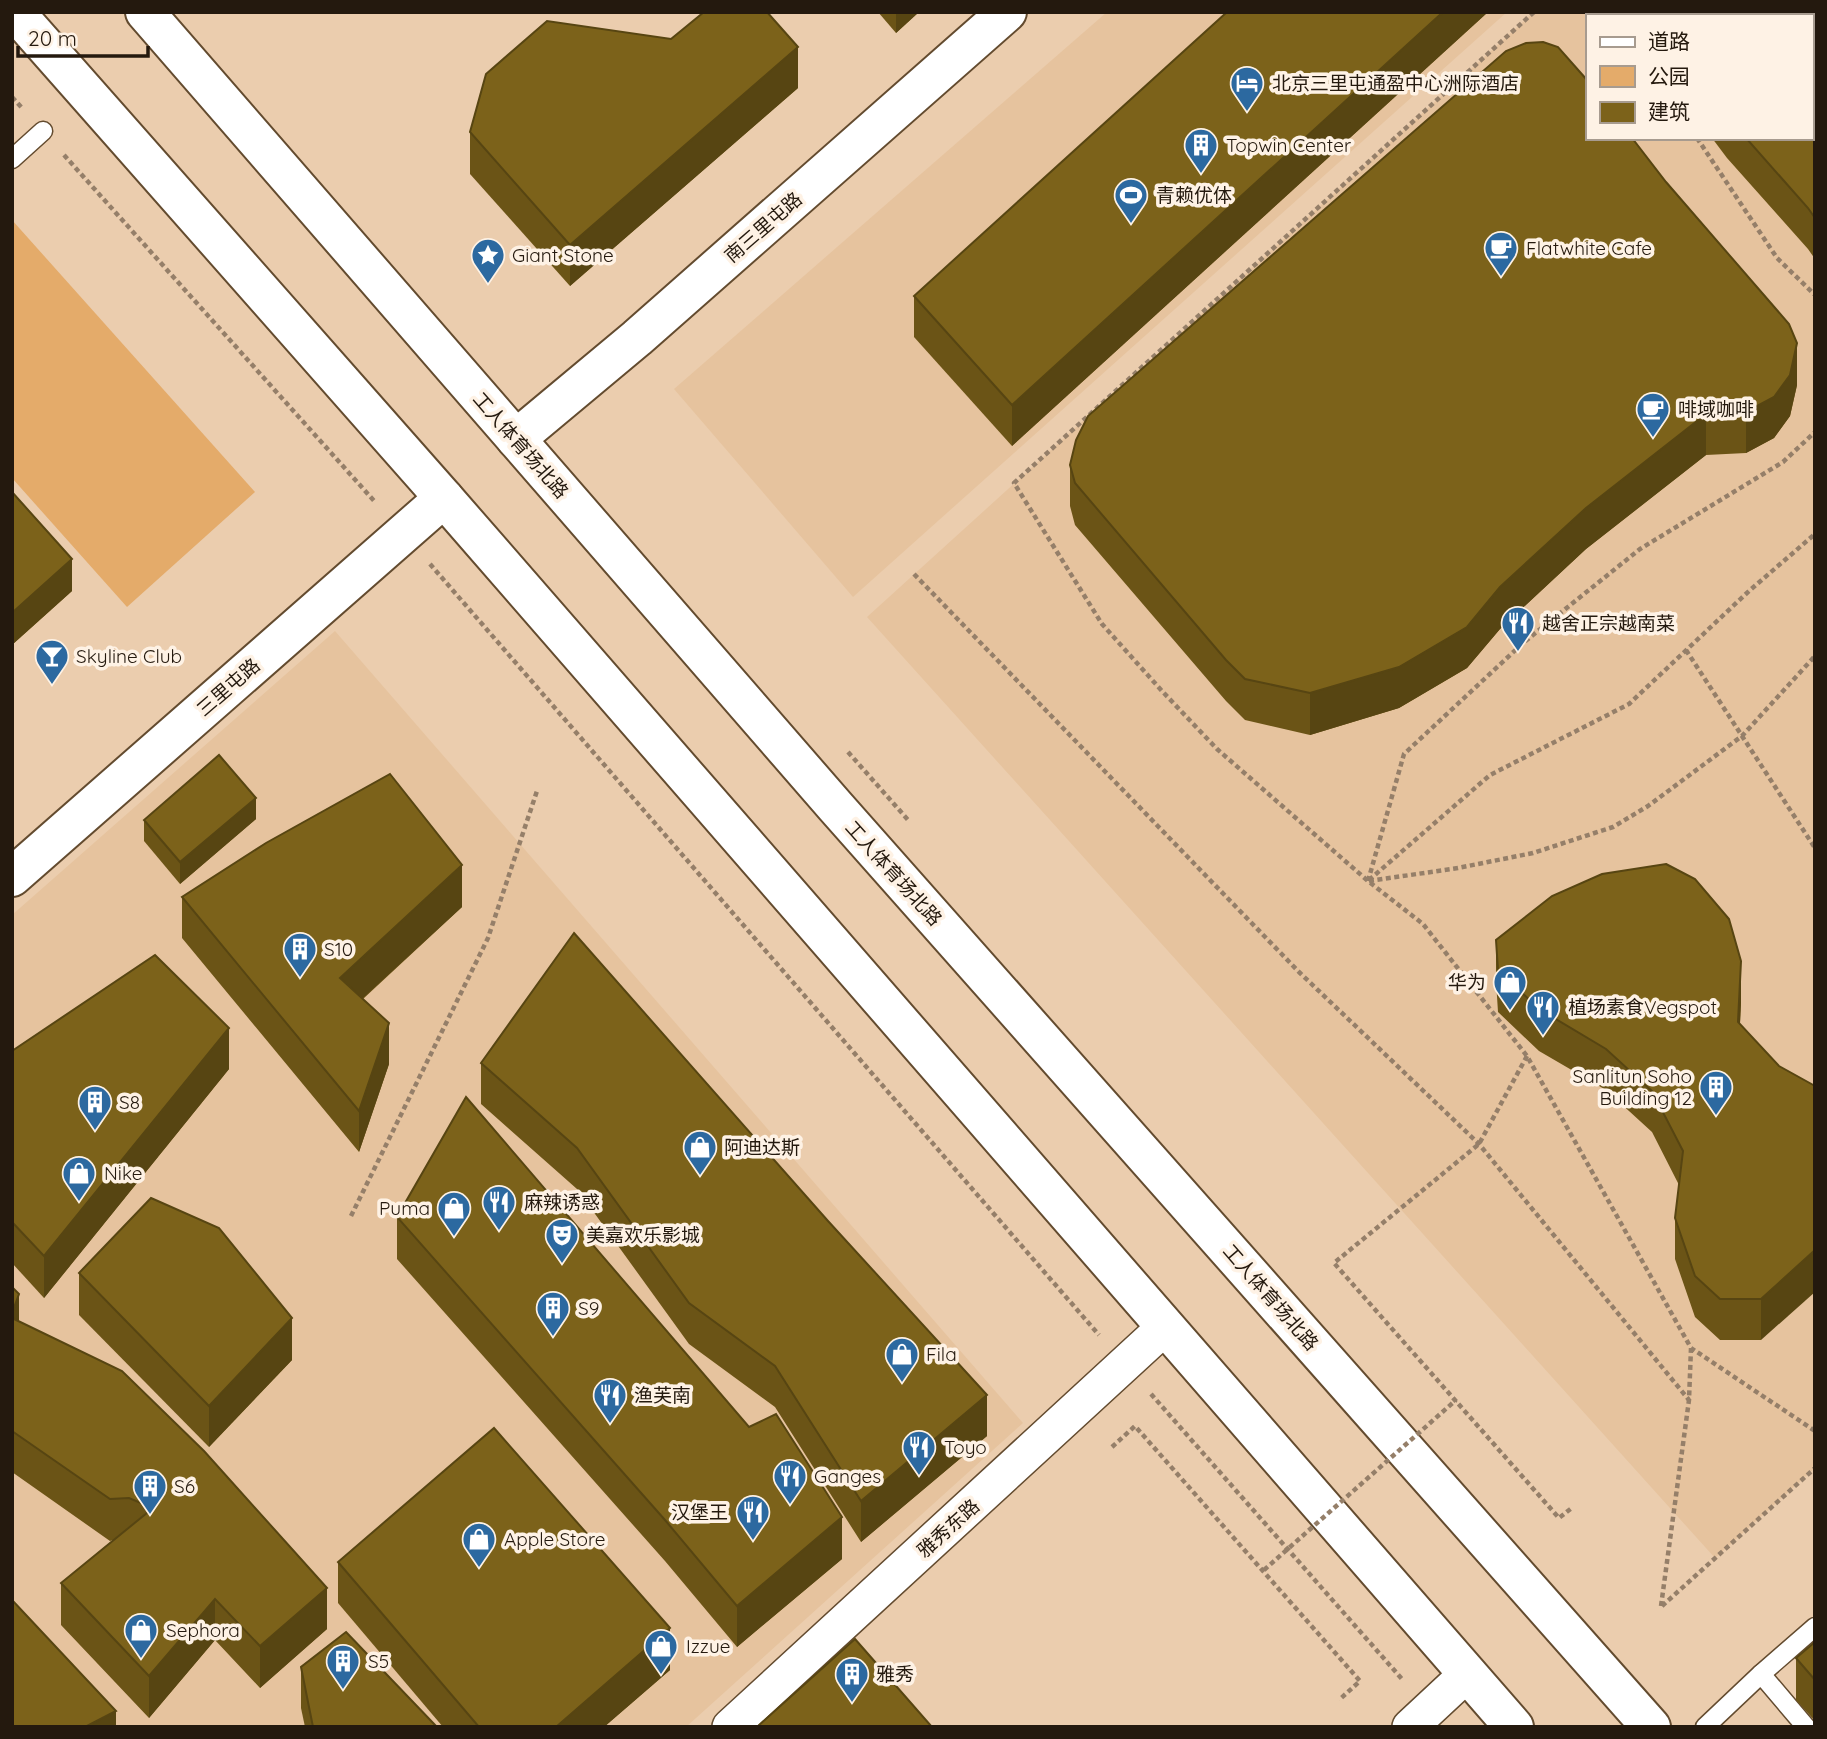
<svg xmlns="http://www.w3.org/2000/svg" width="1827" height="1739" font-family="Quicksand,'Noto Sans SC',sans-serif">
  <style>
    .built { fill: #e6c39e; fill-rule: evenodd }
    .green { fill: #e4ab6a }
    .lines { fill: none; stroke-linecap: round; stroke-linejoin: round }
    .service-casing { stroke: #634b2f; stroke-width: 21 }
    .minor-casing { stroke: #634b2f; stroke-width: 38 }
    .tertiary-casing { stroke: #634b2f; stroke-width: 42 }
    .primary-casing { stroke: #634b2f; stroke-width: 42 }
    .path { stroke: #957f69; stroke-width: 4.5; stroke-dasharray: 5 3.5; stroke-linecap: butt }
    .service { stroke: #fff; stroke-width: 18 }
    .minor { stroke: #fff; stroke-width: 35 }
    .tertiary { stroke: #fff; stroke-width: 38 }
    .primary { stroke: #fff; stroke-width: 38 }
    .path-bridge { stroke: #957f69; stroke-width: 4.5; stroke-dasharray: 5 3.5; stroke-linecap: butt }
    .wall { fill: #6b5416 }
    .shaded-wall { fill: #574512 }
    .building { fill: #7c621a; stroke: #574512; stroke-width: 2 }
    .labels { text-anchor: middle; dominant-baseline: central; stroke-width: 7; stroke-linejoin: round; paint-order: stroke }
    .poi-label { font-size: 19px; fill: #24190e; stroke: #fef2e5; text-anchor: start }
    .street-label { font-size: 19px; fill: #24190e; stroke: #fef2e5 }
  </style>
  <rect width="100%" height="100%" fill="#ebcdae"/>
  <!-- built -->
  <g class="built">
    <path d="M 1107,12 L 1507,12 L 853,597 L 674,389 Z"/>
    <path d="M 1534,12 L 1815,12 L 1815,1468 L 1715,1558 L 867,617 ZM 1587,16 L 1811,16 L 1811,138 L 1587,138 Z"/>
    <path d="M 335,631 L 1023,1423 L 686,1727 L 12,1727 L 12,915 Z"/>
  </g>
  <!-- green -->
  <path class="green" d="M 12,220 L 255,492 L 127,607 L 12,478 Z"/>
  <g class="lines">
    <defs>
      <g id="service">
        <path d="M 12,159 L 43,131"/>
        <path d="M 1761,1674 L 1815,1627"/>
        <path d="M 1705,1727 L 1761,1674 L 1806,1727"/>
      </g>
      <g id="minor">
        <path d="M 730,1727 L 1165,1327"/>
        <path d="M 1410,1727 L 1468,1673"/>
      </g>
      <g id="tertiary">
        <path d="M 516,439 L 637,338 L 1007,12"/>
        <path d="M 12,877 L 444,498"/>
      </g>
      <g id="primary">
        <path d="M 15,12 L 444,498 L 1514,1727"/>
        <path d="M 145,12 L 835,806 L 1651,1727"/>
      </g>
    </defs>
    <!-- service casing -->
    <use href="#service" class="service-casing"/>
    <!-- minor casing -->
    <use href="#minor" class="minor-casing"/>
    <!-- tertiary casing -->
    <use href="#tertiary" class="tertiary-casing"/>
    <!-- primary casing -->
    <use href="#primary" class="primary-casing"/>
    <!-- path -->
    <g class="path">
      <path d="M 1534,12 L 1014,483 L 1102,624 L 1162,691 L 1217,749 L 1368,881 L 1423,924 L 1527,1056 L 1691,1348 L 1815,1431"/>
      <path d="M 1595,12 L 1598,16"/>
      <path d="M 12,97 L 23,109"/>
      <path d="M 1697,138 L 1777,258 L 1815,295"/>
      <path d="M 64,155 L 376,503"/>
      <path d="M 430,564 L 1099,1335"/>
      <path d="M 914,574 L 1299,972 L 1479,1144 L 1689,1400"/>
      <path d="M 1686,650 L 1815,848"/>
      <path d="M 848,752 L 909,821"/>
      <path d="M 1369,880 L 1490,775 L 1629,704 L 1749,591 L 1815,534"/>
      <path d="M 1368,881 L 1404,754 L 1523,643 L 1640,549 L 1783,462 L 1815,432"/>
      <path d="M 1369,881 L 1458,868 L 1533,853 L 1613,827 L 1648,806 L 1742,736 L 1815,656"/>
      <path d="M 1527,1056 L 1479,1144 L 1334,1263 L 1559,1518 L 1573,1507"/>
      <path d="M 351,1216 L 488,938 L 537,791"/>
      <path d="M 1151,1394 L 1402,1679"/>
      <path d="M 1112,1447 L 1135,1426 L 1360,1681 L 1339,1700"/>
      <path d="M 1661,1606 L 1689,1400 L 1691,1348"/>
      <path d="M 1662,1606 L 1815,1468"/>
    </g>
    <!-- service -->
    <use href="#service" class="service"/>
    <!-- minor -->
    <use href="#minor" class="minor"/>
    <!-- tertiary -->
    <use href="#tertiary" class="tertiary"/>
    <!-- primary -->
    <use href="#primary" class="primary"/>
    <!-- path-bridge -->
    <path class="path-bridge" d="M 1264,1570 L 1456,1400"/>
  </g>
  <!-- wall -->
  <g class="wall">
    <path d="M 878,12 L 919,12 L 896,33 Z"/>
    <path d="M 1227,12 L 1488,12 L 1012,446 L 914,337 L 914,296 Z"/>
    <path d="M 1649,12 L 1815,12 L 1815,259 L 1808,249 L 1727,158 L 1712,138 L 1811,138 L 1811,16 L 1649,16 Z"/>
    <path d="M 798,88 L 570,286 L 470,174 L 470,132 Z"/>
    <path d="M 1797,385 L 1790,416 L 1774,438 L 1746,453 L 1706,455 L 1586,549 L 1500,629 L 1467,668 L 1399,708 L 1310,735 L 1245,720 L 1226,701 L 1075,525 L 1070,506 L 1070,465 Z"/>
    <path d="M 12,492 L 72,591 L 13,644 L 12,644 Z"/>
    <path d="M 256,819 L 180,884 L 144,841 L 144,820 Z"/>
    <path d="M 182,897 L 462,907 L 363,999 L 389,1064 L 359,1152 L 182,938 Z"/>
    <path d="M 1496,940 L 1741,1002 L 1740,1024 L 1779,1066 L 1761,1340 L 1720,1340 L 1695,1317 L 1675,1259 L 1675,1218 L 1679,1185 L 1652,1132 L 1606,1090 L 1539,1051 L 1498,1012 L 1496,981 Z"/>
    <path d="M 12,1051 L 229,1069 L 44,1298 L 12,1263 Z"/>
    <path d="M 481,1063 L 987,1436 L 861,1542 L 775,1407 L 689,1344 L 577,1189 L 481,1104 Z"/>
    <path d="M 397,1217 L 842,1559 L 737,1647 L 665,1561 L 397,1259 Z"/>
    <path d="M 79,1273 L 292,1360 L 209,1447 L 79,1315 Z"/>
    <path d="M 12,1287 L 19,1321 L 327,1629 L 260,1688 L 215,1640 L 149,1718 L 61,1625 L 61,1583 L 113,1540 L 110,1541 L 12,1472 Z"/>
    <path d="M 338,1562 L 670,1670 L 604,1727 L 443,1727 L 338,1603 Z"/>
    <path d="M 1815,1642 L 1815,1721 L 1796,1700 L 1796,1658 Z"/>
    <path d="M 301,1667 L 437,1727 L 305,1727 L 301,1708 Z"/>
  </g>
  <!-- shaded-wall -->
  <g class="shaded-wall">
    <path d="M 896,12 L 919,12 L 896,33 Z"/>
    <path d="M 1443,12 L 1488,12 L 1012,446 L 1012,405 Z"/>
    <path d="M 798,47 L 798,88 L 570,286 L 570,245 Z"/>
    <path d="M 1797,343 L 1797,385 L 1790,416 L 1774,438 L 1746,453 L 1746,412 Z"/>
    <path d="M 1706,414 L 1706,455 L 1586,549 L 1500,629 L 1467,668 L 1399,708 L 1310,735 L 1310,693 L 1500,587 L 1586,508 Z"/>
    <path d="M 72,559 L 72,591 L 13,644 L 13,612 Z"/>
    <path d="M 256,798 L 256,819 L 180,884 L 180,862 Z"/>
    <path d="M 462,865 L 462,907 L 340,1019 L 340,978 Z"/>
    <path d="M 1741,961 L 1741,1002 L 1738,1063 L 1738,1022 Z"/>
    <path d="M 389,1023 L 389,1064 L 359,1152 L 359,1111 Z"/>
    <path d="M 229,1028 L 229,1069 L 44,1298 L 44,1256 Z"/>
    <path d="M 1815,1250 L 1815,1292 L 1761,1340 L 1761,1299 Z"/>
    <path d="M 19,1294 L 19,1335 L 12,1354 L 12,1313 Z"/>
    <path d="M 292,1318 L 292,1360 L 209,1447 L 209,1406 Z"/>
    <path d="M 987,1395 L 987,1436 L 861,1542 L 861,1501 Z"/>
    <path d="M 842,1517 L 842,1559 L 737,1647 L 737,1606 Z"/>
    <path d="M 327,1588 L 327,1629 L 260,1688 L 260,1646 Z"/>
    <path d="M 215,1599 L 215,1640 L 149,1718 L 149,1676 Z"/>
    <path d="M 670,1628 L 670,1670 L 604,1727 L 556,1727 Z"/>
    <path d="M 116,1711 L 116,1727 L 85,1727 Z"/>
  </g>
  <!-- building -->
  <g class="building">
    <path d="M 704,12 L 767,12 L 798,47 L 570,245 L 470,132 L 486,74 L 547,21 L 671,39 Z"/>
    <path d="M 1227,12 L 1443,12 L 1012,405 L 914,296 Z"/>
    <path d="M 1653,12 L 1815,12 L 1815,218 L 1808,208 L 1746,138 L 1811,138 L 1811,16 L 1654,16 Z"/>
    <path d="M 1543,42 L 1558,47 L 1587,80 L 1587,138 L 1632,138 L 1666,182 L 1789,324 L 1797,343 L 1790,375 L 1774,397 L 1746,412 L 1706,414 L 1586,508 L 1500,587 L 1467,627 L 1399,667 L 1310,693 L 1245,679 L 1226,660 L 1075,483 L 1070,465 L 1076,440 L 1088,416 L 1506,51 L 1526,43 Z"/>
    <path d="M 12,492 L 72,559 L 13,612 L 12,612 Z"/>
    <path d="M 219,755 L 256,798 L 180,862 L 144,820 Z"/>
    <path d="M 390,774 L 462,865 L 340,978 L 389,1023 L 359,1111 L 182,897 L 266,843 Z"/>
    <path d="M 1666,864 L 1695,879 L 1729,919 L 1741,961 L 1738,1022 L 1779,1066 L 1815,1086 L 1815,1250 L 1761,1299 L 1720,1299 L 1695,1276 L 1675,1218 L 1683,1151 L 1652,1091 L 1606,1049 L 1539,1009 L 1498,970 L 1496,940 L 1552,896 L 1602,874 Z"/>
    <path d="M 574,933 L 828,1221 L 987,1395 L 861,1501 L 775,1366 L 689,1303 L 577,1148 L 481,1063 Z"/>
    <path d="M 155,955 L 229,1028 L 44,1256 L 12,1222 L 12,1051 Z"/>
    <path d="M 466,1097 L 749,1427 L 776,1414 L 842,1517 L 737,1606 L 665,1520 L 397,1217 Z"/>
    <path d="M 151,1198 L 219,1228 L 292,1318 L 209,1406 L 79,1273 Z"/>
    <path d="M 12,1287 L 19,1294 L 12,1313 Z"/>
    <path d="M 12,1318 L 122,1371 L 204,1451 L 327,1588 L 260,1646 L 215,1599 L 149,1676 L 61,1583 L 153,1508 L 129,1498 L 110,1499 L 12,1431 Z"/>
    <path d="M 494,1428 L 670,1628 L 556,1727 L 479,1727 L 338,1562 Z"/>
    <path d="M 12,1600 L 116,1711 L 85,1727 L 12,1727 Z"/>
    <path d="M 346,1632 L 436,1726 L 437,1727 L 313,1727 L 301,1667 Z"/>
    <path d="M 855,1639 L 932,1727 L 757,1727 Z"/>
    <path d="M 1815,1642 L 1815,1680 L 1796,1658 Z"/>
  </g>
  <!-- icons -->
  <defs>
    <symbol id="hotel-pin" viewBox="-11 -11 22 30"><path d="M0 17L-7.5 6A9.5 9.5 0 1 1 7.5 6Z" fill="#2c69a0" stroke="#fef2e5"/><path d="M-6-4.5h1.5V1H6V5H4.5V3h-9V5H-6ZM-4 0a1.8 1.8 0 1 1 3.6 0ZM.5 0V-2.5h3Q6-2.5 6 0Z" fill="#fff"/></symbol>
    <symbol id="building-pin" viewBox="-11 -11 22 30"><path d="M0 17L-7.5 6A9.5 9.5 0 1 1 7.5 6Z" fill="#2c69a0" stroke="#fef2e5"/><path d="M-4-6H4V6H1V3H-1V6H-4ZM-2.5-4.3h1.7v1.8h-1.7ZM.8-4.3h1.7v1.8H.8ZM-2.5-1h1.7V.8h-1.7ZM.8-1h1.7V.8H.8Z" fill="#fff"/></symbol>
    <symbol id="stadium-pin" viewBox="-11 -11 22 30"><path d="M0 17L-7.5 6A9.5 9.5 0 1 1 7.5 6Z" fill="#2c69a0" stroke="#fef2e5"/><path d="M0-5a6.5 5 0 1 0 0 10a6.5 5 0 1 0 0-10ZM-3.5-1.8h7v3.6h-7Z" fill="#fff"/></symbol>
    <symbol id="cafe-pin" viewBox="-11 -11 22 30"><path d="M0 17L-7.5 6A9.5 9.5 0 1 1 7.5 6Z" fill="#2c69a0" stroke="#fef2e5"/><path d="M-5.5-4.5H6V0H3Q3 3.5 0 3.5H-2.5Q-5.5 3.5-5.5 0ZM3-3.2v2h1.7v-2ZM-6 4.5H4V6H-6Z" fill="#fff"/></symbol>
    <symbol id="sight-pin" viewBox="-11 -11 22 30"><path d="M0 17L-7.5 6A9.5 9.5 0 1 1 7.5 6Z" fill="#2c69a0" stroke="#fef2e5"/><path d="M0-6L1.8-2.2L6-1.7L2.9 1.2L3.7 5.4L0 3.3L-3.7 5.4L-2.9 1.2L-6-1.7L-1.8-2.2Z" fill="#fff"/></symbol>
    <symbol id="restaurant-pin" viewBox="-11 -11 22 30"><path d="M0 17L-7.5 6A9.5 9.5 0 1 1 7.5 6Z" fill="#2c69a0" stroke="#fef2e5"/><path d="M-5-6h1v4h1v-4h1v4h1v-4h1v5L-1.5 .5V6h-2V.5L-5-1ZM5-6V6H3V1.5H1.5Q1.5-4 5-6Z" fill="#fff"/></symbol>
    <symbol id="bar-pin" viewBox="-11 -11 22 30"><path d="M0 17L-7.5 6A9.5 9.5 0 1 1 7.5 6Z" fill="#2c69a0" stroke="#fef2e5"/><path d="M-6-5H6L.8 .8V4.5H3.5V6h-7V4.5H-.8V.8Z" fill="#fff"/></symbol>
    <symbol id="shop-pin" viewBox="-11 -11 22 30"><path d="M0 17L-7.5 6A9.5 9.5 0 1 1 7.5 6Z" fill="#2c69a0" stroke="#fef2e5"/><path d="M-5-2.5h2.3a2.7 3.5 0 0 1 5.4 0H5L5.5 6h-11ZM-1.5-2.5h3a1.5 2.3 0 0 0-3 0Z" fill="#fff"/></symbol>
    <symbol id="theatre-pin" viewBox="-11 -11 22 30"><path d="M0 17L-7.5 6A9.5 9.5 0 1 1 7.5 6Z" fill="#2c69a0" stroke="#fef2e5"/><path d="M-5-5.5Q0-4 5-5.5V0Q5 5 0 6Q-5 5-5 0ZM-3.3-2.5H-1v1.5H-3.3ZM1-2.5H3.3v1.5H1ZM-2.8 1Q0 5.5 2.8 1Z" fill="#fff"/></symbol>
  </defs>
  <g fill-rule="evenodd">
    <use href="#hotel-pin" x="1228" y="64" width="38" height="52"/>
    <use href="#building-pin" x="1182" y="126" width="38" height="52"/>
    <use href="#stadium-pin" x="1112" y="176" width="38" height="52"/>
    <use href="#cafe-pin" x="1482" y="229" width="38" height="52"/>
    <use href="#sight-pin" x="469" y="236" width="38" height="52"/>
    <use href="#cafe-pin" x="1634" y="390" width="38" height="52"/>
    <use href="#restaurant-pin" x="1499" y="604" width="38" height="52"/>
    <use href="#bar-pin" x="33" y="637" width="38" height="52"/>
    <use href="#building-pin" x="281" y="930" width="38" height="52"/>
    <use href="#shop-pin" x="1491" y="963" width="38" height="52"/>
    <use href="#restaurant-pin" x="1524" y="988" width="38" height="52"/>
    <use href="#building-pin" x="1697" y="1068" width="38" height="52"/>
    <use href="#building-pin" x="76" y="1083" width="38" height="52"/>
    <use href="#shop-pin" x="681" y="1128" width="38" height="52"/>
    <use href="#shop-pin" x="60" y="1154" width="38" height="52"/>
    <use href="#restaurant-pin" x="480" y="1183" width="38" height="52"/>
    <use href="#shop-pin" x="435" y="1189" width="38" height="52"/>
    <use href="#theatre-pin" x="543" y="1216" width="38" height="52"/>
    <use href="#building-pin" x="534" y="1289" width="38" height="52"/>
    <use href="#shop-pin" x="883" y="1335" width="38" height="52"/>
    <use href="#restaurant-pin" x="591" y="1376" width="38" height="52"/>
    <use href="#restaurant-pin" x="900" y="1428" width="38" height="52"/>
    <use href="#restaurant-pin" x="771" y="1457" width="38" height="52"/>
    <use href="#building-pin" x="131" y="1467" width="38" height="52"/>
    <use href="#restaurant-pin" x="734" y="1493" width="38" height="52"/>
    <use href="#shop-pin" x="460" y="1520" width="38" height="52"/>
    <use href="#shop-pin" x="122" y="1611" width="38" height="52"/>
    <use href="#shop-pin" x="642" y="1627" width="38" height="52"/>
    <use href="#building-pin" x="324" y="1642" width="38" height="52"/>
    <use href="#building-pin" x="833" y="1655" width="38" height="52"/>
  </g>
  <g class="labels">
    <!-- poi labels -->
    <g class="poi-label">
      <text x="1272" y="83">北京三里屯通盈中心洲际酒店</text>
      <text x="1226" y="145">Topwin Center</text>
      <text x="1156" y="195">青赖优体</text>
      <text x="1526" y="248">Flatwhite Cafe</text>
      <text x="512" y="255">Giant Stone</text>
      <text x="1678" y="409">啡域咖啡</text>
      <text x="1542" y="623">越舍正宗越南菜</text>
      <text x="76" y="656">Skyline Club</text>
      <text x="324" y="949">S10</text>
      <text x="1486" y="982" text-anchor="end">华为</text>
      <text x="1568" y="1007">植场素食Vegspot</text>
      <text x="1692" y="1076" text-anchor="end">Sanlitun Soho<tspan x="1692" dy="22">Building 12</tspan></text>
      <text x="119" y="1102">S8</text>
      <text x="724" y="1147">阿迪达斯</text>
      <text x="104" y="1173">Nike</text>
      <text x="524" y="1202">麻辣诱惑</text>
      <text x="430" y="1208" text-anchor="end">Puma</text>
      <text x="586" y="1235">美嘉欢乐影城</text>
      <text x="578" y="1308">S9</text>
      <text x="926" y="1354">Fila</text>
      <text x="634" y="1395">渔芙南</text>
      <text x="944" y="1447">Toyo</text>
      <text x="814" y="1476">Ganges</text>
      <text x="174" y="1486">S6</text>
      <text x="728" y="1512" text-anchor="end">汉堡王</text>
      <text x="504" y="1539">Apple Store</text>
      <text x="166" y="1630">Sephora</text>
      <text x="686" y="1646">Izzue</text>
      <text x="368" y="1661">S5</text>
      <text x="876" y="1674">雅秀</text>
    </g>
    <!-- street labels -->
    <g class="street-label">
      <text transform="translate(763 227) rotate(-41)">南三里屯路</text>
      <text transform="translate(521 445) rotate(49)">工人体育场北路</text>
      <text transform="translate(228 687) rotate(-41)">三里屯路</text>
      <text transform="translate(894 873) rotate(48)">工人体育场北路</text>
      <text transform="translate(1271 1297) rotate(49)">工人体育场北路</text>
      <text transform="translate(948 1528) rotate(-42)">雅秀东路</text>
    </g>
  </g>
  <!-- border -->
  <rect width="1827" height="1739" fill="none" stroke="#24190e" stroke-width="28"/>
  <!-- legend -->
  <rect x="1586" y="14" width="228" height="126" fill="#fef2e5" stroke="#a79b8f" stroke-width="2"/>
  <rect x="1600" y="37" width="35" height="10" fill="#ffffff" stroke="#a79b8f" stroke-width="2"/>
  <text x="1648" y="49" font-size="21" fill="#24190e">道路</text>
  <rect x="1600" y="66" width="35" height="21" fill="#e4ab6a" stroke="#a79b8f" stroke-width="2"/>
  <text x="1648" y="84" font-size="21" fill="#24190e">公园</text>
  <rect x="1600" y="102" width="35" height="21" fill="#7c621a" stroke="#a79b8f" stroke-width="2"/>
  <text x="1648" y="119" font-size="21" fill="#24190e">建筑</text>
  <!-- scale -->
  <path d="M18 46v10h130v-10" fill="none" stroke="#24190e" stroke-width="3.5"/>
  <text x="28" y="46" font-size="21" fill="#24190e" stroke="#fef2e5" stroke-width="5" paint-order="stroke">20 m</text>
</svg>
